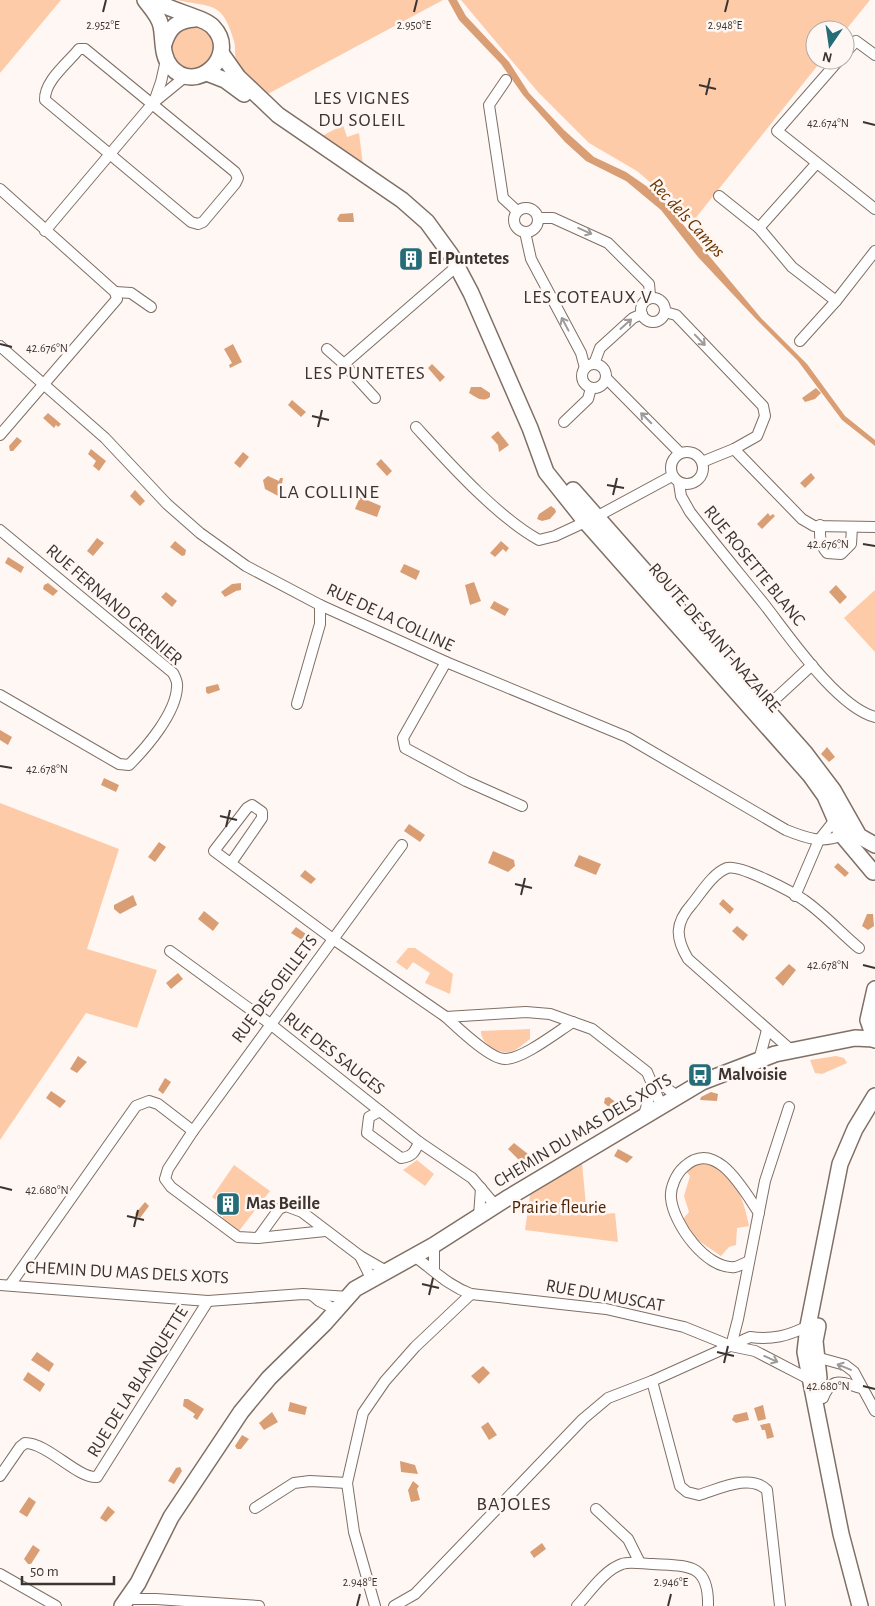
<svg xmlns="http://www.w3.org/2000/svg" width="875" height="1606" font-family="'Alegreya Sans',sans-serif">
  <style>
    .green { fill: #fecba9 }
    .water { fill: #da9e75 }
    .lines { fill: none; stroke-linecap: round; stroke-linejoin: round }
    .street-casing { stroke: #7f6f65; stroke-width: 12 }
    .secondary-casing { stroke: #7f6f65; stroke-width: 18 }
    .street { stroke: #fff; stroke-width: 10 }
    .secondary { stroke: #fff; stroke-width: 15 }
    .oneway { stroke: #9d9a98 }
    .ticks { fill: none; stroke: #3b3430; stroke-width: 2 }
    .labels { text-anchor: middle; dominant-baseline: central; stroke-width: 5; stroke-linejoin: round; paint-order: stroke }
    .poi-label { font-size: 18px; font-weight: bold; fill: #3b3430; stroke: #fff7f3; text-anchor: start }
    .street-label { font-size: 18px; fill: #3b3430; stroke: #fff7f3 }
    .park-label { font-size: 18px; fill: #4b2404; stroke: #fff7f3 }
    .neighbourhood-label { font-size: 19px; letter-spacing: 1px; fill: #3b3430; stroke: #fff7f3 }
    .water-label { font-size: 19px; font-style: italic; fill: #6c3501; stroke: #fff7f3 }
    .quarter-label { font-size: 20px; letter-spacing: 1px; fill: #3b3430; stroke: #fff7f3 }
    .ticks-label { font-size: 12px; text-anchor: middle; fill: #3b3430; stroke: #fff7f3; stroke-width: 5; stroke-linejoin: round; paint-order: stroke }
  </style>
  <rect width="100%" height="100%" fill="#fff7f3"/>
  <!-- green -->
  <g class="green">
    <path d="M 0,0 L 61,0 L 0,73 Z"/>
    <path d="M 177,0 L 443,0 L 264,96 C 257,87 241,75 237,64 C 234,57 236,48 234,41 C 222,0 212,8 177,0 Z"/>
    <path d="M 461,0 L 870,0 L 845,31 L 815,30 L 815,60 L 822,60 L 694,220 L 637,171 L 589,143 L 538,92 Z"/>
    <circle cx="193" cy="47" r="22"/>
    <path d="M 343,125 L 347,137 L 359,133 L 363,165 L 320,137 Z"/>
    <path d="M 875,590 L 875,652 L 844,618 Z"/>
    <path d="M 0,803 L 119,849 L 87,949 L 157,970 L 137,1028 L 86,1013 L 0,1140 Z"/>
    <path d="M 408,948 L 415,948 L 453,974 L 450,994 L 425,983 L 430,973 L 413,962 L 407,970 L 396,962 Z"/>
    <path d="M 530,1029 L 530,1039 C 524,1043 518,1050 510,1052 C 499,1054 480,1043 481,1031 Z"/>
    <path d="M 836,1056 L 844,1058 L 847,1063 L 822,1074 L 815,1073 L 810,1060 Z"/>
    <path d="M 417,1160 L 434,1174 L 425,1186 L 403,1170 Z"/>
    <path d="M 701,1162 C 733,1166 744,1199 749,1226 L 737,1228 L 736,1245 L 729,1247 L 721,1256 L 696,1239 L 682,1220 L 689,1212 L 684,1196 L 690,1176 L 684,1169 Z"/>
    <path d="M 582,1163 L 587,1216 L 615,1213 L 618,1242 L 525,1230 L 530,1195 Z"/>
    <path d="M 234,1165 L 270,1191 L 239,1231 L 221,1219 L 233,1203 L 227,1199 L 223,1205 L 212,1197 Z"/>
  </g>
  <!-- water -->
  <g class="water">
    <path d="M 448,0 L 457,0 L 466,16 L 509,62 L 529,93 L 564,130 L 594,157 L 626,172 L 652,190 L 665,203 L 761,318 L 807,364 L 845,416 L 875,440 L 875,446 L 842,420 L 798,361 L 756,319 L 698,257 L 661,210 L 626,181 L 586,161 L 565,142 L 523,95 L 501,64 L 459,20 Z"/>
    <path d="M 353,213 L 354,222 L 339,222 L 337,219 L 340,214 Z"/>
    <path d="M 233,344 L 242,362 L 230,368 L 229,365 L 232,363 L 224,349 Z"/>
    <path d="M 432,364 L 445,377 L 440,382 L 428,368 Z"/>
    <path d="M 471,387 L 481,387 L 490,393 L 490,397 C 482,403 476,397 469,393 Z"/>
    <path d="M 816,388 L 821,393 L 815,399 L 805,402 L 802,398 Z"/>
    <path d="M 292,400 L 306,412 L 301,417 L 288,405 Z"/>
    <path d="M 48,413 L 61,424 L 58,427 L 56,425 L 54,428 L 43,418 Z"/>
    <path d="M 498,431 L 509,445 L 499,452 L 498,445 L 491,437 Z"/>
    <path d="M 17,437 L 22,441 L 13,451 L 10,451 L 9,446 Z"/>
    <path d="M 91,449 L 106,461 L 99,471 L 93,466 L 96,461 L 88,454 Z"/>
    <path d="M 243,452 L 249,457 L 240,468 L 234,463 Z"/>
    <path d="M 381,459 L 392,471 L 387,476 L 376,464 Z"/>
    <path d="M 811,473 L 815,478 L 805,488 L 800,483 Z"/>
    <path d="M 268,476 L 279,481 L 280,478 L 283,478 L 280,497 L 265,489 L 263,480 Z"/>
    <path d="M 135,490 L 145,501 L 140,506 L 130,496 Z"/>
    <path d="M 360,497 L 381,506 L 377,517 L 355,509 Z"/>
    <path d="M 551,506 L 555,509 L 556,512 L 550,519 L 542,521 L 537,519 L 539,514 Z"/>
    <path d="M 768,513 L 770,516 L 773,514 L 775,516 L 762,529 L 757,524 Z"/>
    <path d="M 97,538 L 104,543 L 93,556 L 87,551 Z"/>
    <path d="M 175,541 L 186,550 L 185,555 L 182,556 L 170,547 Z"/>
    <path d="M 501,541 L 509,548 L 506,552 L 503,549 L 495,557 L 490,553 Z"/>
    <path d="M 8,557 L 24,567 L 21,573 L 5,563 Z"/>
    <path d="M 404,564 L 420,571 L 416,580 L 400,572 Z"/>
    <path d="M 474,582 L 481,601 L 470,605 L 465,585 Z"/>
    <path d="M 48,583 L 58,591 L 53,596 L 43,589 L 44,585 Z"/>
    <path d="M 241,583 L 241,590 L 236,591 L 225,597 L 221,592 L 232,584 Z"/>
    <path d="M 836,585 L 847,597 L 840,604 L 829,592 Z"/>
    <path d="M 166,592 L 177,601 L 172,607 L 161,597 Z"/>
    <path d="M 494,601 L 509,609 L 505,616 L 490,608 Z"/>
    <path d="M 218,684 L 220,690 L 208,694 L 206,692 L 206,687 Z"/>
    <path d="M 0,730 L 12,737 L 8,745 L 0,740 Z"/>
    <path d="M 827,747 L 835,757 L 829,762 L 821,754 Z"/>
    <path d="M 104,778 L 119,785 L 116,792 L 101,785 Z"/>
    <path d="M 409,824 L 425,835 L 420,842 L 404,831 Z"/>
    <path d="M 159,842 L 166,847 L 155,862 L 148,857 Z"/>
    <path d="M 493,851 L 514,860 L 515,866 L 508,872 L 488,863 Z"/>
    <path d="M 579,855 L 601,864 L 596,875 L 574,866 Z"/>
    <path d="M 838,863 L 849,873 L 845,877 L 834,867 Z"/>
    <path d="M 305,870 L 316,879 L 311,884 L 300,876 Z"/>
    <path d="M 133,895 L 137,905 L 120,914 L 114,909 L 114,905 Z"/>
    <path d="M 723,899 L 734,909 L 730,914 L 719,904 Z"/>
    <path d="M 204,911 L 219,923 L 213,931 L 198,919 Z"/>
    <path d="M 867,914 L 873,914 L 874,926 L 868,930 L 862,926 Z"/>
    <path d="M 737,926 L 748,935 L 743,941 L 732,931 Z"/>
    <path d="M 296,927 L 306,934 L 302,940 L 291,933 Z"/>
    <path d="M 789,964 L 796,970 L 783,986 L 775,978 Z"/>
    <path d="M 178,973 L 183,979 L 171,989 L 166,983 Z"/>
    <path d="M 78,1056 L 87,1062 L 77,1073 L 70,1069 Z"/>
    <path d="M 165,1078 L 171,1082 L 163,1094 L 158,1090 Z"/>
    <path d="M 51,1091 L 66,1101 L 60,1108 L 46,1098 Z"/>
    <path d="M 711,1092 L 718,1094 L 717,1101 L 700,1100 L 701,1097 Z"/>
    <path d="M 609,1097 L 622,1107 L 617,1114 L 604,1103 L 605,1098 Z"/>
    <path d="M 514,1143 L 528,1154 L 522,1163 L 508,1149 Z"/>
    <path d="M 618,1149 L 633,1157 L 627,1163 L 614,1156 Z"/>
    <path d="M 145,1202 L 149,1206 L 140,1218 L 135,1214 Z"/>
    <path d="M 37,1352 L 54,1364 L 49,1372 L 31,1360 Z"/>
    <path d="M 483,1366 L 490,1373 L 479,1384 L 471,1376 Z"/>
    <path d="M 28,1372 L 45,1384 L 40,1392 L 23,1380 Z"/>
    <path d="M 184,1399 L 188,1399 L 204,1409 L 197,1420 L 193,1417 L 195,1414 L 183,1406 Z"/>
    <path d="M 290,1402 L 307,1407 L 305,1415 L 288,1411 Z"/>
    <path d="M 763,1405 L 766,1419 L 758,1421 L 754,1408 Z"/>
    <path d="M 272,1412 L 278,1422 L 264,1430 L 259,1423 Z"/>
    <path d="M 747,1412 L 749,1420 L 736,1423 L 732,1420 L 734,1415 Z"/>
    <path d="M 488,1422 L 497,1435 L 489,1440 L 481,1427 Z"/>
    <path d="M 770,1423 L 774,1437 L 767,1439 L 765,1430 L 762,1430 L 760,1425 Z"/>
    <path d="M 242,1435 L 249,1439 L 241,1449 L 237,1449 L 235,1446 Z"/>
    <path d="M 400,1461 L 415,1465 L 418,1474 L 401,1472 Z"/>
    <path d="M 176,1468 L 180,1467 L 182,1471 L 174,1484 L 168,1481 Z"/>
    <path d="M 413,1481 L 419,1486 L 417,1489 L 420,1500 L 411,1502 L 408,1490 Z"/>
    <path d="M 29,1497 L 36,1502 L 27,1517 L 19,1512 Z"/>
    <path d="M 108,1506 L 115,1512 L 106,1522 L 100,1518 Z"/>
    <path d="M 542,1543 L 546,1549 L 534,1558 L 530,1552 Z"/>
    <path d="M 33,1545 L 40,1550 L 31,1564 L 28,1564 L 24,1559 Z"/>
  </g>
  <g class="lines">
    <defs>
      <g id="street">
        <path d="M 79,49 L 85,49 L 235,172 L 238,178 L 235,184 L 203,222 L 198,224 L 191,222 L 45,100 C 44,81 68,63 79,49 Z"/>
        <path d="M 845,53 L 856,41 L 875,55"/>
        <path d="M 839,60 L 777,131 L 875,209"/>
        <path d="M 506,80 L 489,105 L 503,198 L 517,211"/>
        <path d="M 154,102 L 161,82 L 166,60"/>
        <path d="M 0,189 L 115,292 L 117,299 L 0,435"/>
        <path d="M 719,196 L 759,228 L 792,267 L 836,301"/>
        <circle cx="526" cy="220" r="12"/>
        <path d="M 539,218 L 553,218 L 608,243 L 649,284 L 650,295 L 648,299"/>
        <path d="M 759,228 L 816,164"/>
        <path d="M 45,231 L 153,103 L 186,76"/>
        <path d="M 525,232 L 531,259 L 581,353 L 585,368"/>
        <path d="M 115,292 L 131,293 L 151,307"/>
        <circle cx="653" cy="310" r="12"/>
        <path d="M 665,312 L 676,315 L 763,406 L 765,416 L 757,436 L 734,449 L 702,462"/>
        <path d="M 800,341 L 836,301 L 875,251"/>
        <path d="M 0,346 L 105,438 L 167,504 L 200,533 L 246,566 L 320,605 L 446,662 L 627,737 L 786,830 C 806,838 822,844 842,835"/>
        <path d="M 327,349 L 344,364"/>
        <circle cx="594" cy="376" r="12"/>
        <path d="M 594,364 L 600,348 L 633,318 L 642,314"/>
        <path d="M 606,378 L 680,453"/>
        <path d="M 375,398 L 344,364 L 457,266"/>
        <path d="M 564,422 L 588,399 L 591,388"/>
        <path d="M 416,427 C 449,463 496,516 539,540 L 555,536 L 596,517 L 672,476"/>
        <path d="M 734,449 L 802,519 L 814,526 L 875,527"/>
        <circle cx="687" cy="468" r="16"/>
        <path d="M 679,483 L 681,496 L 690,512 C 714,543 739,573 764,604 C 789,636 837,707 875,717"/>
        <path d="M 820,525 C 820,537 819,543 827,553 L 841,554 L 851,544 L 852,527"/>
        <path d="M 0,530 L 173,673 C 175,677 178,682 177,687 C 176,713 147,747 129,765 L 119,764 L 0,695"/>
        <path d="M 446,662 L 403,738 L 405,748 L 466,781 L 522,806"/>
        <path d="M 297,704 L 320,624 L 320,605"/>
        <path d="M 761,712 L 812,665"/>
        <path d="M 231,863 L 262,818 L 262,812 L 252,805 L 247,808 L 214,851 L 333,939 L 446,1017 L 526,1012 L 550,1014 L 592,1029 L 647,1072 L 661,1105"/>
        <path d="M 795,896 L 819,840 L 834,821 L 840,821"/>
        <path d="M 170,951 L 269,1023 L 419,1142 L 472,1178 L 495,1205"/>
        <path d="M 446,1017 C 458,1028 490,1059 505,1059 C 523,1059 557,1032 573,1022"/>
        <path d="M 791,1050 L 688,959 C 675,937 675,923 692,904 C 701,893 713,873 727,868 C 740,864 792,892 804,900 C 824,914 841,933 859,948"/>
        <path d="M 759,1060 L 767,1030"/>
        <path d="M 653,1085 L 665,1087 L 677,1096"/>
        <path d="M 380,1111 L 369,1117 L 367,1133 L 401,1158 C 412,1157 415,1152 419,1142"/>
        <path d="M 643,1118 L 653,1085"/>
        <path d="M 479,1216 L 481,1188"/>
        <path d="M 258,1238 L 325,1231"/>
        <path d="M 434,1245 L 434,1270"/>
        <path d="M 360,1256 L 372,1280"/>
        <path d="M 414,1256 C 435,1271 447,1285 471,1294 L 606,1309 L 684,1327 L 731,1346 L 755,1351 L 809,1379"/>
        <path d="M 749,1261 C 745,1263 739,1266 735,1267 C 706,1270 673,1223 671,1198 C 670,1188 676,1174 684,1167 C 716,1137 744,1191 759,1213"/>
        <path d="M 388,1272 L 360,1256 L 302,1212 L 286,1206 L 279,1209 L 258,1238 L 238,1237 L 171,1187 L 165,1179 L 168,1169 L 193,1131 L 402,845"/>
        <path d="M 0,1285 L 208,1301 L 303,1294 L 349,1297"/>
        <path d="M 10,1285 L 136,1106 L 149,1101 L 158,1104 L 193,1131"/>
        <path d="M 312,1295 L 319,1301 L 337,1310"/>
        <path d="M 731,1346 L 738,1319 L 765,1181 L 789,1107"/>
        <path d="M 816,1357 L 845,1365 L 854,1372 L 875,1411"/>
        <path d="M 652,1381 L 680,1486 L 687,1492 L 699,1495 C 719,1489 750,1473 767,1490 L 780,1606"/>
        <path d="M 823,1398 C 832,1375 843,1383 861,1388"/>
        <path d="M 0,1476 L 20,1447 L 25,1443 C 48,1443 78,1479 97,1477 L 208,1301"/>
        <path d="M 255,1508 L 294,1483 L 310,1481 L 347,1483"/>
        <path d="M 596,1509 L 628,1539 L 640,1563"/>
        <path d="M 0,1574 L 56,1606"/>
        <path d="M 127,1599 L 156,1599 L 259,1606"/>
        <path d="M 375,1606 L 354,1532 L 347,1483 L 363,1413 L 385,1381 L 415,1347 L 471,1294"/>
        <path d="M 394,1606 L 415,1594 L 583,1419 L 608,1398 L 652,1381 L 750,1337 C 772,1340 788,1336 808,1326"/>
        <path d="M 577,1606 C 589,1593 604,1570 622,1564 C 630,1561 644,1564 653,1564 C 688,1566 709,1563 708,1606"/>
      </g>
      <g id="secondary">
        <path d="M 145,0 C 151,8 159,16 161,26 C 164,40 161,55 171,67 C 196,96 240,55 213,27 C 204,17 170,11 154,0"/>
        <path d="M 164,44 C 169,27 178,20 195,19"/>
        <path d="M 221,53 L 238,77 L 278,115 L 402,200 L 427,222 L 451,255 L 471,293 L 530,428 L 546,472 L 585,521 L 810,775 L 825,796 L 842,835 L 873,872"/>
        <path d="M 207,73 L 225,80 L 244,94"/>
        <path d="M 573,490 L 805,753 L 833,790 L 859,836 L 875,845"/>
        <path d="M 875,989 L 868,1020 L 875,1040"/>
        <path d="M 818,1326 L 815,1341 L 819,1378"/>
        <path d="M 122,1606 L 138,1583 L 171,1517 L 241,1412 L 269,1378 L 324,1324 L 355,1289 L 434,1245 L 506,1199 L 702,1082 L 775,1054 L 855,1038 L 874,1039"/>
        <path d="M 860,1606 L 841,1534 L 805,1352 L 808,1326 L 840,1164 L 855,1129 L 875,1096"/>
      </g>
    </defs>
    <!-- street casing -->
    <use href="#street" class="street-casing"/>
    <!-- secondary casing -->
    <use href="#secondary" class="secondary-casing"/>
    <!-- street -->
    <use href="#street" class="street"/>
    <!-- secondary -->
    <use href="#secondary" class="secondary"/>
  </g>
  <!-- one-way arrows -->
  <defs><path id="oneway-shaft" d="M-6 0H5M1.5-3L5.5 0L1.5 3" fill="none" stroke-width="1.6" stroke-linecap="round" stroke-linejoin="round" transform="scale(1.25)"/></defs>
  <g class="oneway">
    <use href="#oneway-shaft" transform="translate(585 231) rotate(24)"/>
    <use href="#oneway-shaft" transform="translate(565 324) rotate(-118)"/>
    <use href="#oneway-shaft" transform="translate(626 324) rotate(-42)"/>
    <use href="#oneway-shaft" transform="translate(700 340) rotate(46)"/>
    <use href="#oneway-shaft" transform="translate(646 418) rotate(-135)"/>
    <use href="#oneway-shaft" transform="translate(771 1359) rotate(24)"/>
    <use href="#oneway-shaft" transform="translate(844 1367) rotate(-158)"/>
  </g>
  <!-- ticks -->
  <path class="ticks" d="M 103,12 L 106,0M 414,12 L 417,0M 725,12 L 728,0M 699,85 L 716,89M 706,95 L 710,78M 863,122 L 875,125M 0,344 L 12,347M 312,416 L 329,420M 318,427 L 322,410M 607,485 L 624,488M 613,495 L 617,478M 863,544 L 875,546M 0,766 L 12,768M 220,816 L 237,820M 226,827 L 230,810M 515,884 L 532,888M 521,895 L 525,878M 863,965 L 875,968M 0,1187 L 12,1190M 127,1216 L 144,1220M 134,1227 L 138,1210M 422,1284 L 439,1288M 429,1295 L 433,1278M 717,1352 L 734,1356M 724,1363 L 728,1346M 863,1386 L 875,1389M 357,1606 L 360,1594M 668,1606 L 671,1594"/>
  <!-- icons -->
  <defs>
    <symbol id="building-square" viewBox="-11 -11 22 22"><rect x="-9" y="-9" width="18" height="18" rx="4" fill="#246c78" stroke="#fff7f3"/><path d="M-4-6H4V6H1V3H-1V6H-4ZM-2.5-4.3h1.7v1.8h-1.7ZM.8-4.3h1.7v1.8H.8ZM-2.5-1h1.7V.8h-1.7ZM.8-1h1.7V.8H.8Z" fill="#fff"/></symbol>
    <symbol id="bus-square" viewBox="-11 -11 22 22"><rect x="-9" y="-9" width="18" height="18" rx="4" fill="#246c78" stroke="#fff7f3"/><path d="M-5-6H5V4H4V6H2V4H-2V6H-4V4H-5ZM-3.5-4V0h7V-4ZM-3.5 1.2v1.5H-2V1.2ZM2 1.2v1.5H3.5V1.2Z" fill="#fff"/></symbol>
  </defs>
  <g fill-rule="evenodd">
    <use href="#building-square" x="397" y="245" width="28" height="28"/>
    <use href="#bus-square" x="686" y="1061" width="28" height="28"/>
    <use href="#building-square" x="214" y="1190" width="28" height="28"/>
  </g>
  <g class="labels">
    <!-- poi labels -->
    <g class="poi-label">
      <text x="428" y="259">El Puntetes</text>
      <text x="718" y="1075">Malvoisie</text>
      <text x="246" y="1204">Mas Beille</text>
    </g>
    <!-- street labels -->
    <g class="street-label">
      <text transform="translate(754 566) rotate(51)">RUE ROSETTE BLANC</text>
      <text transform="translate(114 605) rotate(41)">RUE FERNAND GRENIER</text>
      <text transform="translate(390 618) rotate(25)">RUE DE LA COLLINE</text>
      <text transform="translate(714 638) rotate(49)">ROUTE DE SAINT-NAZAIRE</text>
      <text transform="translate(275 989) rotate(-53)">RUE DES OEILLETS</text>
      <text transform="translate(334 1054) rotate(38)">RUE DES SAUGES</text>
      <text transform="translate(583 1131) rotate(-31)">CHEMIN DU MAS DELS XOTS</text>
      <text transform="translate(127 1273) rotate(3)">CHEMIN DU MAS DELS XOTS</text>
      <text transform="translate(605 1296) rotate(10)">RUE DU MUSCAT</text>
      <text transform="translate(138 1382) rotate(-58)">RUE DE LA BLANQUETTE</text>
    </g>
    <!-- park labels -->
    <g class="park-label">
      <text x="559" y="1208">Prairie fleurie</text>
    </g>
    <!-- neighbourhood labels -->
    <g class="neighbourhood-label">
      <text x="362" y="98">LES VIGNES<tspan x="362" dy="22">DU SOLEIL</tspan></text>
      <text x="588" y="297">LES COTEAUX V</text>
      <text x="365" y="373">LES PUNTETES</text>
    </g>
    <!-- water labels -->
    <g class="water-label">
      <text transform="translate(687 218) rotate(47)">Rec dels Camps</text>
    </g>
    <!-- quarter labels -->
    <g class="quarter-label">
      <text x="329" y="492">LA COLLINE</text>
      <text x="514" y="1504">BAJOLES</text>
    </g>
  </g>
  <g class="ticks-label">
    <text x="103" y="29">2.952°E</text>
    <text x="414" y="29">2.950°E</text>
    <text x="725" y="29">2.948°E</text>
    <text x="828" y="127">42.674°N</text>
    <text x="47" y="352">42.676°N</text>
    <text x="828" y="548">42.676°N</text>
    <text x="47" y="773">42.678°N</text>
    <text x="828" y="969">42.678°N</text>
    <text x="47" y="1194">42.680°N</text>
    <text x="828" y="1390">42.680°N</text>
    <text x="360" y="1586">2.948°E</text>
    <text x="671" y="1586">2.946°E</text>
  </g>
  <!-- north arrow -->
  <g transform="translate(830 45) rotate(193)"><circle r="24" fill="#fff7f3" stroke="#b1a9a5"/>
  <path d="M0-4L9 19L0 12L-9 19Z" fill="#246c78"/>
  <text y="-8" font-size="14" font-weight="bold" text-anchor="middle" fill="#3b3430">N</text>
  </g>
  <!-- scale -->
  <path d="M22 1576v8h92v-8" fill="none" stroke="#3b3430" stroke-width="2.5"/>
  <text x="30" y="1576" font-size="15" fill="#3b3430" stroke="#fff7f3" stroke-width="4" paint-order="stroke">50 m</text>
</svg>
